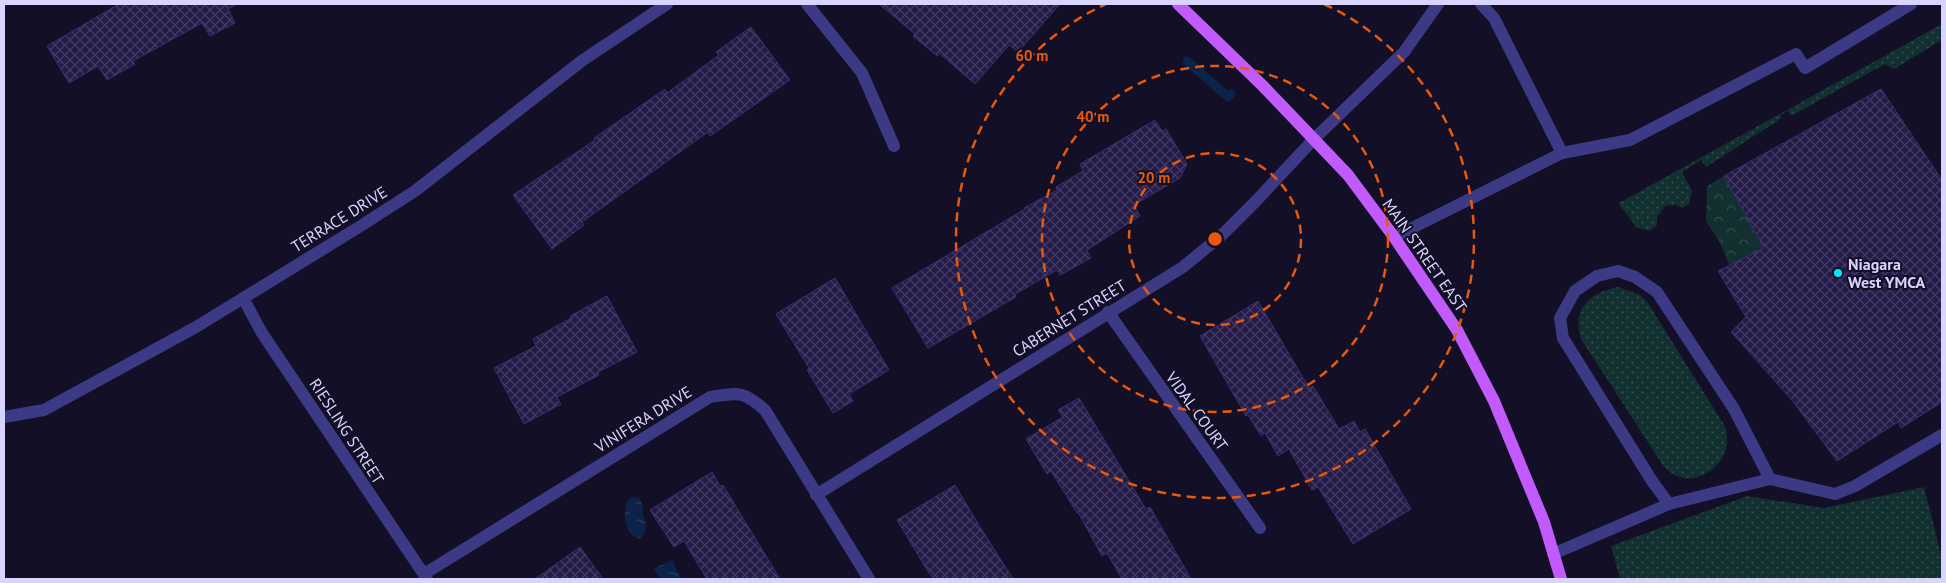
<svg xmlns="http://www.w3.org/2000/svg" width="1946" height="583" font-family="'PT Sans',sans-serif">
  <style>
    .grass { fill: url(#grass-dots) }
    .forest { fill: url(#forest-crowns) }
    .water { fill: url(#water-ripples) }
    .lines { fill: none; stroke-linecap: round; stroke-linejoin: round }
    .stream { stroke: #0c2248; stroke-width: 9 }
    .building { fill: url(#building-cross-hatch); stroke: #3b2d73 }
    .minor { stroke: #3d3a85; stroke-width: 12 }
    .major { stroke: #c25bff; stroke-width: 12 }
    .ring { fill: none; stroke: #e8590c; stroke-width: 2.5; stroke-dasharray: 9 6 }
    .poi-dot { fill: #00e5ff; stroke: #130f26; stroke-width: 2 }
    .labels { text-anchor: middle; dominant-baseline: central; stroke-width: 4; stroke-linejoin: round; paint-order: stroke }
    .street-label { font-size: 16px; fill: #d9d4ff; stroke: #130f26 }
    .poi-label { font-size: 16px; font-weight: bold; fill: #d9d4ff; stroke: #130f26; text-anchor: start }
    .centre { fill: #e8590c; stroke: #130f26; stroke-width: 2.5 }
    .ring-label { font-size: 15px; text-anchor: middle; font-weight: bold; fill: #e8590c; stroke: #130f26; stroke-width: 4; stroke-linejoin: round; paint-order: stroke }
  </style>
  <defs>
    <pattern id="grass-dots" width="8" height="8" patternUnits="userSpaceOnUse" patternTransform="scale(1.25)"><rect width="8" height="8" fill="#12302f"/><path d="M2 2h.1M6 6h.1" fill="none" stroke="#344d4e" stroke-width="1.8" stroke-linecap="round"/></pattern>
    <pattern id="forest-crowns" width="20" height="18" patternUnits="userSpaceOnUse" patternTransform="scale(1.25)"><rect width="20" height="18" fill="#12302f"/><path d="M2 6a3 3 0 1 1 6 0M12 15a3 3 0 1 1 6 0" fill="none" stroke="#344d4e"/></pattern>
    <pattern id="water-ripples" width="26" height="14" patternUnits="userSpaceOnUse" patternTransform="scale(1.25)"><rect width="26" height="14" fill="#0c2248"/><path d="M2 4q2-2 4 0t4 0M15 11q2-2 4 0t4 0" fill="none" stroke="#2f4163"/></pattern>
    <pattern id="building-cross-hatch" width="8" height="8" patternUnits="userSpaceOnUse" patternTransform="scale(1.25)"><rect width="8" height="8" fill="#241b47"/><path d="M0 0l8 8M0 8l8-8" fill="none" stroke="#433b63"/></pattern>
  </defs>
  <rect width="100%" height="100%" fill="#130f26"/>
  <!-- grass -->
  <g class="grass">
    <path d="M 1942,24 L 1942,40 L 1894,69 L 1885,64 L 1791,116 L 1788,111 L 1780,115 L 1782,118 L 1706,167 L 1701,160 L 1682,172 L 1692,191 L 1689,204 L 1682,208 L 1676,205 L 1665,206 L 1657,217 L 1657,225 L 1650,231 L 1636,227 L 1623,209 L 1622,210 L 1619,203 Z"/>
    <path d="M 1618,287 L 1640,295 L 1648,303 L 1726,428 C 1727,436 1728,444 1725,452 C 1718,470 1696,484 1677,476 C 1673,475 1668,470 1664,467 L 1581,339 C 1571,308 1591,292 1618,287 Z"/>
    <path d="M 1924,487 L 1942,558 L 1942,579 L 1620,579 L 1611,546 L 1747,496 L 1824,508 Z"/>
  </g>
  <!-- forest -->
  <path class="forest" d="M 1724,176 L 1764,248 L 1730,266 L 1719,241 L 1706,221 L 1707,186 Z"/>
  <!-- water -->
  <g class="water">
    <path d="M 631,497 L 639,498 C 644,505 642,510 644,517 C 646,526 648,533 639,539 C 638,538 633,536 632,535 C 624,527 622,504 631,497 Z"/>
    <path d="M 672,560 L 681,578 L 683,579 L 661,579 L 653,569 Z"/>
  </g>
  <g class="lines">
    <!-- stream -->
    <path class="stream" d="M 1187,61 L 1228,97 L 1231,94"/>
  </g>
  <!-- building -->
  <g class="building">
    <path d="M 119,4 L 237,4 L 228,9 L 235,23 L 210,36 L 202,23 L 133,61 L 135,64 L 107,80 L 98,66 L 69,83 L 47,46 Z"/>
    <path d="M 879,4 L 1060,4 L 1018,52 L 1009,45 L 975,84 L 939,53 L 937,56 L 913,36 L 915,34 Z"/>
    <path d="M 751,27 L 790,80 L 710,136 L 708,132 L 582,222 L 584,225 L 552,249 L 513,195 L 595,140 L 594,138 L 665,89 L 667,93 L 719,55 L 716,52 Z"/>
    <path d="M 1881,89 L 1942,180 L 1942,402 L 1901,428 L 1898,422 L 1837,461 L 1791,399 L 1731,332 L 1746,317 L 1718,271 L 1764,248 L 1724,176 Z"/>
    <path d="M 1155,120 L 1162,131 L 1166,129 L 1187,164 L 1180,178 L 1134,205 L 1140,216 L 1087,250 L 1091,258 L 1060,275 L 1057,270 L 1015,294 L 1016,297 L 928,348 L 892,288 L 1025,209 L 1024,208 L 1057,190 L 1056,187 L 1083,171 L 1080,164 Z"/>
    <path d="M 835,278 L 889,370 L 849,394 L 853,401 L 833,413 L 807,370 L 809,368 L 776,314 Z"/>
    <path d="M 607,296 L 637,352 L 598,372 L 599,375 L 557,397 L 561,404 L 524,424 L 494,368 L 536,346 L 533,339 L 571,318 L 570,316 Z"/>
    <path d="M 1258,301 L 1309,388 L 1313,386 L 1339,429 L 1354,421 L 1360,432 L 1365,429 L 1411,509 L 1353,544 L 1318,487 L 1312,490 L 1289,449 L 1278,456 L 1265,433 L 1261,436 L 1248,415 L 1246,416 L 1200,336 Z"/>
    <path d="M 1079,398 L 1146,509 L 1150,507 L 1191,579 L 1122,579 L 1107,553 L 1102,556 L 1078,512 L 1077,513 L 1051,471 L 1047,474 L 1026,439 L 1063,417 L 1058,410 Z"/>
    <path d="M 712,472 L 720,486 L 723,485 L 780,579 L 707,579 L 684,541 L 674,547 L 650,510 Z"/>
    <path d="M 955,485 L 977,522 L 1013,579 L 933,579 L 924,565 L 897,520 Z"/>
    <path d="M 580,547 L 603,579 L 535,579 Z"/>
  </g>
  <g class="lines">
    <!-- minor -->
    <g class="minor">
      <path d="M 807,4 L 862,73 L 894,146"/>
      <path d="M 1562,153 L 1630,140 L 1796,54 L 1805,68 L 1911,4"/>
      <path d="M 1394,237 L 1562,153 L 1494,18 L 1481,4"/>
      <path d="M 243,298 L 262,333 L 427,579"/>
      <path d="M 1108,312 L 1260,528"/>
      <path d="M 4,417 L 44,410 L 196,327 L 359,227 L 415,191 L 583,60 L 667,4"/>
      <path d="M 816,495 L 1183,267 L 1222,235 L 1256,201 L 1314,139 L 1404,52 L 1438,4"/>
      <path d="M 1669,504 L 1652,481 L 1563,338 L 1560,318 L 1575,291 L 1597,276 L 1618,271 L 1635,277 L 1657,292 L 1734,409 L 1770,479"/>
      <path d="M 1553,554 L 1669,504 L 1770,479 L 1835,494 L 1855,486 L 1942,435"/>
      <path d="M 424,574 L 710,397 C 738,393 742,390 765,410 L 869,579"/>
    </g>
    <!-- major -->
    <path class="major" d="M 1178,4 L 1263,86 L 1348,175 L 1394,237 L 1457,330 L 1494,401 L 1544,522 L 1561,579"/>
  </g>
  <!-- distance rings -->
  <g class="ring">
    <circle cx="1215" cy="239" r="86"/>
    <circle cx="1215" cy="239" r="173"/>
    <path d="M1324 4A259 259 0 1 1 1106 4"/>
  </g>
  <!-- markers -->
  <circle class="poi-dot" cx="1838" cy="273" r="5"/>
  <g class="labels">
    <!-- street labels -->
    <g class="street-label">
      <text transform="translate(339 219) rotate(-32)">TERRACE DRIVE</text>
      <text transform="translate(1425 255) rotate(55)">MAIN STREET EAST</text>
      <text transform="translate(1069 318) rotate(-32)">CABERNET STREET</text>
      <text transform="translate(1197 411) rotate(54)">VIDAL COURT</text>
      <text transform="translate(643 419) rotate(-32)">VINIFERA DRIVE</text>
      <text transform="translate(347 431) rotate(57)">RIESLING STREET</text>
    </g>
    <!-- poi labels -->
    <g class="poi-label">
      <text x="1848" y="264">Niagara<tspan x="1848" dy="18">West YMCA</tspan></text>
    </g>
  </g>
  <circle cx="1215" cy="239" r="8" class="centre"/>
  <g class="ring-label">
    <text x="1032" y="61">60 m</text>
    <text x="1093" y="122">40 m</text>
    <text x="1154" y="183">20 m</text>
  </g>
  <!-- border -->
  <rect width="1946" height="583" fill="none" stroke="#d9d4ff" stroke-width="10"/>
</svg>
